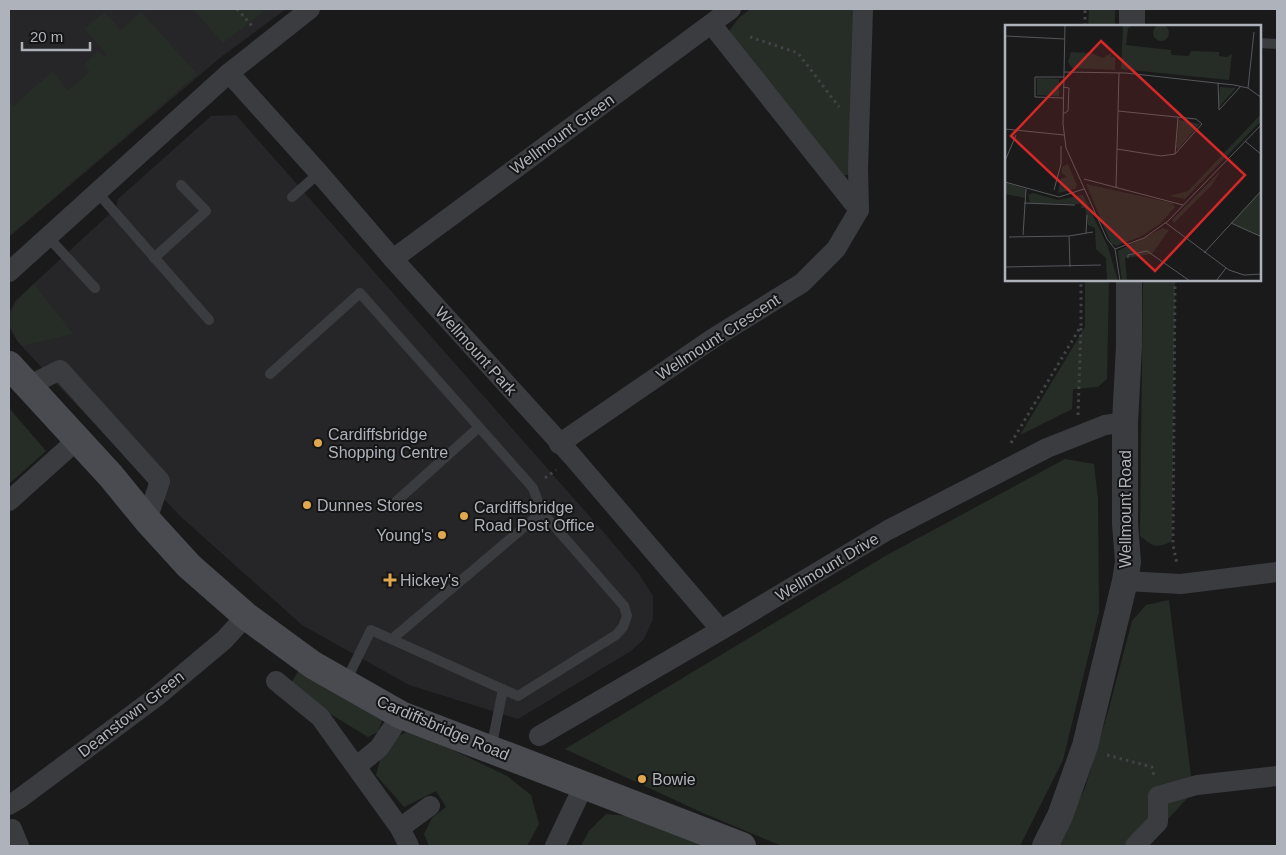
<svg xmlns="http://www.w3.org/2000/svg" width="1286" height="855" font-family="Arial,sans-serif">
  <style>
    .built { fill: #262628 }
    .green { fill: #262d27 }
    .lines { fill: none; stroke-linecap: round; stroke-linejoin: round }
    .path { stroke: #414347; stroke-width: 3; stroke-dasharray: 2.5 4; stroke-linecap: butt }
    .service { stroke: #3b3c40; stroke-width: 10 }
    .minor { stroke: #3b3c40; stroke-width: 20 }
    .tertiary { stroke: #3b3c40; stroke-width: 26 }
    .secondary { stroke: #494b50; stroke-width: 28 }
    .poi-dot { fill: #dfa84e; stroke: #151516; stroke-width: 2 }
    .labels { text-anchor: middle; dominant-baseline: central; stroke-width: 4; stroke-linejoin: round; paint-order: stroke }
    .street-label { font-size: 16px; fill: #aeb2ba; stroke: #151516 }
    .poi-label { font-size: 16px; fill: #aeb2ba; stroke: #151516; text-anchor: start }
    .inset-road { fill: none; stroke: #55575b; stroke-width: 1 }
    .view { fill: #d62828; fill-opacity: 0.15; stroke: #d62828; stroke-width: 2.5 }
    .inset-edge { fill: none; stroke: #aeb2ba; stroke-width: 2.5 }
  </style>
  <rect width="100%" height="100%" fill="#1a1a1b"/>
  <!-- built -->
  <g class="built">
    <path d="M 9,9 L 286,9 L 221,57 L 9,237 Z"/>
    <path d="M 236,115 L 606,535 L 639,574 L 653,596 L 653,619 L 644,639 L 631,651 L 518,719 L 409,685 L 302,625 L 180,516 L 17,341 L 9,327 L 9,313 L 15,301 L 116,208 L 118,199 L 211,116 Z"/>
  </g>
  <!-- green -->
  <g class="green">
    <path d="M 193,9 L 267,9 L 223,43 Z"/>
    <path d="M 750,9 L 857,9 L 853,174 L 840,176 L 728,32 L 739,18 Z"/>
    <path d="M 1089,9 L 1115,9 L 1115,26 L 1088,26 Z"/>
    <path d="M 104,12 L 121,30 L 141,12 L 197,74 L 9,236 L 9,100 L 14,106 L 53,71 L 68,91 L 90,72 L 84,65 L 98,51 L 104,57 L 107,54 L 85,29 Z"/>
    <path d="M 1085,280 L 1109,280 L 1107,379 L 1098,387 L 1073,389 L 1072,409 L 1020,435 L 1085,327 Z"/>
    <path d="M 1143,280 L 1175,280 L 1172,541 C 1156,549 1154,547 1140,536 Z"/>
    <path d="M 34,284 L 73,334 L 22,346 C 0,319 12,305 34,284 Z"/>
    <path d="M 9,408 L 46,451 L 9,484 Z"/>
    <path d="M 1065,459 L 1094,464 L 1098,499 L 1099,612 L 1063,760 L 1020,846 L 782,846 L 703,813 L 565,749 L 887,555 Z"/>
    <path d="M 1169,600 L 1193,792 L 1143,846 L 1057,846 L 1085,788 L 1108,712 L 1132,621 L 1146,605 Z"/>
    <path d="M 301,667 L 384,715 L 378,732 L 368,737 L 288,688 Z"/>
    <path d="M 411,730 L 507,776 L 531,795 L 539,824 L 527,846 L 429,846 L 424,834 L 432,818 L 446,807 L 436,791 L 404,807 L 376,775 C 383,748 385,741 411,730 Z"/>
    <path d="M 606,814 L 649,818 L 713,846 L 581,846 L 589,831 Z"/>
  </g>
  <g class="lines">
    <!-- path -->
    <g class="path">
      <path d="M 237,9 L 253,27"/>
      <path d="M 1085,26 L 1085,9"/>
      <path d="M 750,37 L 798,53 L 839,107"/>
      <path d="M 1175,280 L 1173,545 L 1177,564"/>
      <path d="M 1078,415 L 1081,326"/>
      <path d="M 1011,443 L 1081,326 L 1081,280"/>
      <path d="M 545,478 L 556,470"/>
      <path d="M 1107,755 L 1152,767 L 1154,776"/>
    </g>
    <!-- service -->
    <g class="service">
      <path d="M 1260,43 L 1277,44"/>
      <path d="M 97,192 L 209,320"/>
      <path d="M 292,197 L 319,173"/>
      <path d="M 48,237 L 95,288"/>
      <path d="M 154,258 L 206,211 L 181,185"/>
      <path d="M 270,374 L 360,293 L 533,488 L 542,512 L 624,606 L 627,616 L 623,627 L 616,635 L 518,696 L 371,630 L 345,683"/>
      <path d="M 390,507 L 479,427"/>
      <path d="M 392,639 L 542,512"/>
      <path d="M 491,749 L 503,689"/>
    </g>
    <!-- minor -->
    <g class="minor">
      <path d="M 712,25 L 859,210"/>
      <path d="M 229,73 L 319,173 L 393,259 L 572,456 L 721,630"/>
      <path d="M 393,259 L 731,9"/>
      <path d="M 9,272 L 229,73 L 310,9"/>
      <path d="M 28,386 L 60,370 L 160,481 L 147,520"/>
      <path d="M 559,444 L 712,339 L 802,283 L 836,249 L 859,210 L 858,169 L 863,9"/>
      <path d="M 9,501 L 77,440"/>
      <path d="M 1125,581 L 1181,584 L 1277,572"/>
      <path d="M 276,681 L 320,717 L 400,828 L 409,846"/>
      <path d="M 539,736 L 721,630 L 888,530 L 1047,448 L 1105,425 L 1125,422"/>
      <path d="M 357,766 L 379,748 L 401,715"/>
      <path d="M 9,805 L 19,799 L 156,697 L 224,640 L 246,616"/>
      <path d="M 400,828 L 430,806"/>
      <path d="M 12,829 L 19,846"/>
      <path d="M 555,846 L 584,785"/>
      <path d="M 1135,846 L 1158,822 L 1158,796 L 1197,785 L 1277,776"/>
    </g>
    <!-- tertiary -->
    <g class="tertiary">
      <path d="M 1132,26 L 1132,9"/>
      <path d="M 1045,846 L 1060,816 L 1085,746 L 1125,581 L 1128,562 L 1125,524 L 1125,422 L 1129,346 L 1129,280"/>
    </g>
    <!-- secondary -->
    <path class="secondary" d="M 9,365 L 111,476 L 147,520 L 189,566 L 246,616 L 313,665 L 401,715 L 742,846"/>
  </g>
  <!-- markers -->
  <g class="poi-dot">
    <circle cx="318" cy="443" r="5"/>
    <circle cx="307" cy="505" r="5"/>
    <circle cx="464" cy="516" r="5"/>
    <circle cx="442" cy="535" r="5"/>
    <path d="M387.5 572.5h5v5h5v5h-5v5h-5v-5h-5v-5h5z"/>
    <circle cx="642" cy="779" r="5"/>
  </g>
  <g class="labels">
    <!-- street labels -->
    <g class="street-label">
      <text transform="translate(562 134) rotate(-36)">Wellmount Green</text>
      <text transform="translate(718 337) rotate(-33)">Wellmount Crescent</text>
      <text transform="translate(476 351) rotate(48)">Wellmount Park</text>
      <text transform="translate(1125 509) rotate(-90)">Wellmount Road</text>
      <text transform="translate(827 567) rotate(-31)">Wellmount Drive</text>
      <text transform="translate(131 714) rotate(-38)">Deanstown Green</text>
      <text transform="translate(443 728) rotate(23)">Cardiffsbridge Road</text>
    </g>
    <!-- poi labels -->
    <g class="poi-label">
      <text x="328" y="434">Cardiffsbridge<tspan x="328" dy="18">Shopping Centre</tspan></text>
      <text x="317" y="505">Dunnes Stores</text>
      <text x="474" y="507">Cardiffsbridge<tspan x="474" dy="18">Road Post Office</tspan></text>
      <text x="432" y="535" text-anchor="end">Young's</text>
      <text x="400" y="580">Hickey's</text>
      <text x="652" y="779">Bowie</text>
    </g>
  </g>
  <!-- overview -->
  <g transform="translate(1005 25)">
    <rect width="256" height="256" fill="#1a1a1b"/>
    <path d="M 118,0 L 128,0 L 123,3 L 121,20 L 166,25 L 166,30 L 184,31 L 186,26 L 214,27 L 214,31 L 222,32 L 227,29 L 224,55 L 116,44 ZM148 8a8 8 0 1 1 16 0a8 8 0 1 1-16 0ZM 66,27 L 86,28 L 98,33 L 106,28 L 106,32 L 110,32 L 110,45 L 67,43 L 63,37 ZM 32,53 L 54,54 L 54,71 L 32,70 ZM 215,62 L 231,63 L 213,83 ZM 256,89 L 256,96 L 180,174 L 164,171 L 183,166 ZM 174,95 L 195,99 L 173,124 L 171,123 ZM 63,139 L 72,160 L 70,164 L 53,168 L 56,153 L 62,152 L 57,148 L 57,142 ZM 217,144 L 207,160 L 169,198 L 167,195 ZM 0,157 L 21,164 L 20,173 L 0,169 ZM 81,159 L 167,178 L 170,182 L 155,199 L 135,212 L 111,221 L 106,218 ZM 256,166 L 257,180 L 256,212 L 226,198 ZM 28,168 L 53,175 L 78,170 L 103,222 L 113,256 L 102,256 L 101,233 L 91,224 L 90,203 L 83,200 L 80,183 L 76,183 L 76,179 L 25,178 L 23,170 ZM 158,203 L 164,205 L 147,229 L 120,233 L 122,256 L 117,256 L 113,226 Z" fill="#262d27"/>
    <path class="inset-road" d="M 60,0 L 58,99 L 61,123 L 102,214 L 110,224 L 115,256M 0,11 L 60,14M 59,47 L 121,48 L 229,60 L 243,63 L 257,73M 213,58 L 214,85 L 236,61M 243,63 L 249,7M 58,73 L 30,72 L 30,52 L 59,52M 58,89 L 63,86 L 64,63 L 58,62M 0,104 L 59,110M 240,116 L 257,130M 112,124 L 156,131 L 170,129 L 197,99 L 191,94 L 113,86M 170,129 L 173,93M 0,136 L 11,110M 79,154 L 178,180M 0,157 L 54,172 L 79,164M 111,162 L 114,48M 49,165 L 56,139 L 56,121M 19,178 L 70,180M 161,198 L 224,245 L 239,250 L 257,249M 226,198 L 257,212M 81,208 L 82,190M 18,210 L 21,164M 64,211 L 88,207M 4,212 L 64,211 L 65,242M 110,224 L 139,213 L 163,196 L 257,99M 199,228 L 257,165M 123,233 L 123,230 L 142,226 L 185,256M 0,242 L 96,240M 211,256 L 221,243"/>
    <path class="view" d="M 96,16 L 240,150 L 150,246 L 6,111 Z"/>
    <rect width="256" height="256" class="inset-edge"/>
  </g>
  <!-- border -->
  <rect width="1286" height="855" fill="none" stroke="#aeb2ba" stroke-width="20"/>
  <!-- scale -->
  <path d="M22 42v8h68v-8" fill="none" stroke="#aeb2ba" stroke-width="2.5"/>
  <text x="30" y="42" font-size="15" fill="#aeb2ba" stroke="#151516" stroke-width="4" paint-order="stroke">20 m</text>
</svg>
